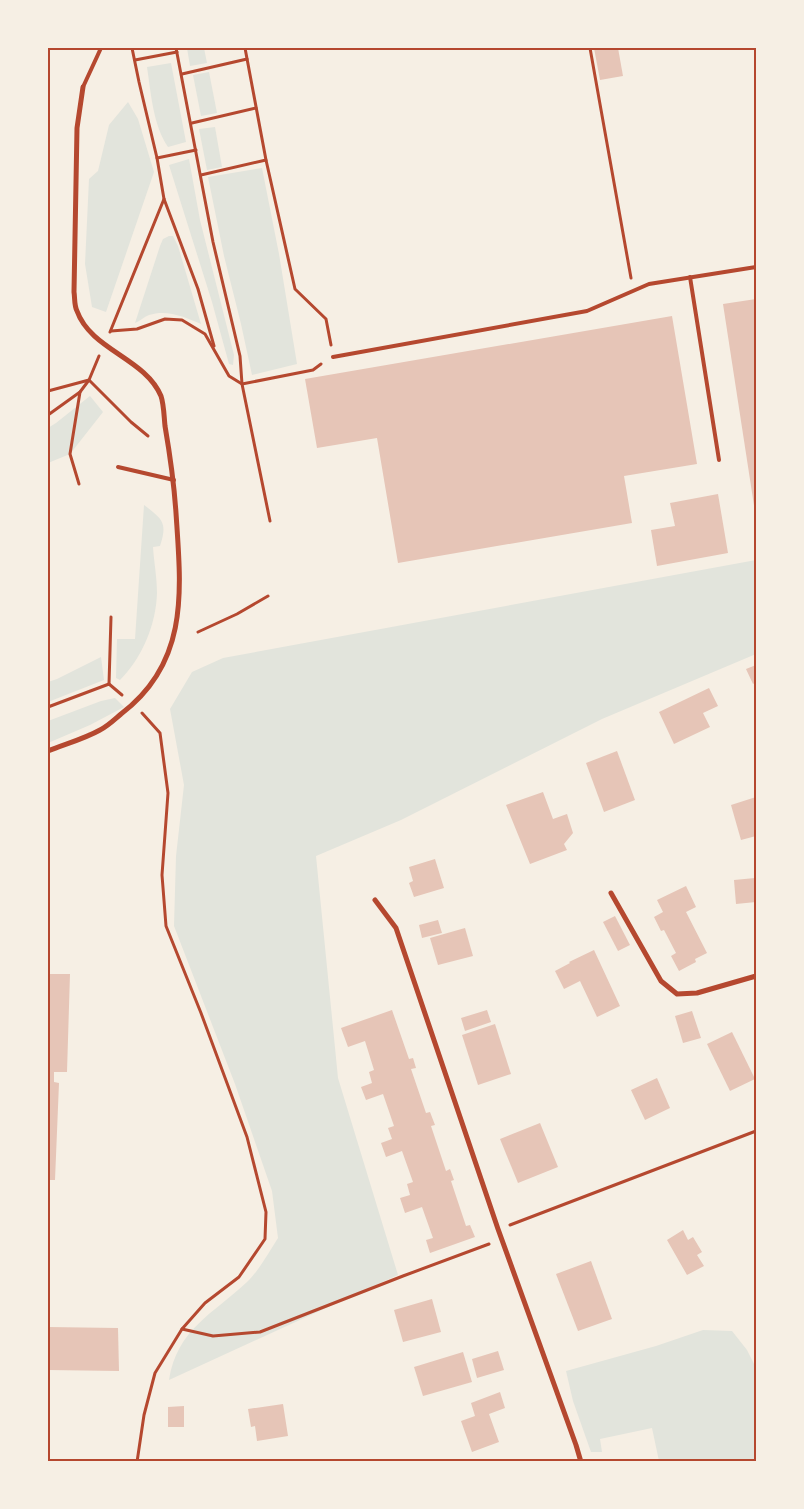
<svg xmlns="http://www.w3.org/2000/svg" width="804" height="1509" font-family="'Public Sans',sans-serif">
  <style>
    .green { fill: #e2e4dc }
    .building { fill: #e6c5b7 }
    .lines { fill: none; stroke-linecap: round; stroke-linejoin: round }
    .path { stroke: #b5482f; stroke-width: 3 }
    .service { stroke: #b5482f; stroke-width: 4 }
    .minor { stroke: #b5482f; stroke-width: 5 }
    .neatline { fill: none; stroke: #b5482f; stroke-width: 2 }
  </style>
  <rect width="100%" height="100%" fill="#f6efe4"/>
  <!-- green -->
  <g class="green">
    <path d="M 187,48 L 204,48 L 207,63 L 190,66 Z"/>
    <path d="M 171,63 L 186,142 L 168,147 C 153,125 151,93 147,67 Z"/>
    <path d="M 209,72 L 217,113 L 201,116 L 193,75 Z"/>
    <path d="M 128,102 L 138,119 L 154,172 L 106,312 L 92,307 L 85,264 L 89,179 L 98,171 L 109,125 Z"/>
    <path d="M 215,127 L 222,167 L 207,170 L 199,129 Z"/>
    <path d="M 189,159 L 200,220 L 234,355 L 233,365 L 229,364 L 212,302 L 169,165 Z"/>
    <path d="M 262,168 L 279,254 L 297,364 L 252,375 L 241,324 L 224,256 L 208,177 Z"/>
    <path d="M 169,236 L 173,236 L 178,246 L 201,324 C 185,317 167,309 149,315 C 144,317 140,321 135,323 L 160,246 L 163,239 Z"/>
    <path d="M 90,396 L 103,412 L 70,454 L 48,463 L 48,428 L 56,423 Z"/>
    <path d="M 144,505 C 162,519 168,522 160,546 L 153,547 C 154,562 157,578 157,593 C 156,625 142,658 120,680 L 116,678 L 117,639 L 135,639 Z"/>
    <path d="M 756,560 L 756,654 L 602,719 L 401,820 L 316,856 L 338,1078 L 398,1275 L 169,1380 C 177,1329 213,1314 247,1282 C 258,1272 269,1252 278,1238 L 272,1191 L 235,1084 L 174,926 L 176,856 L 184,785 L 170,709 L 192,672 L 223,658 Z"/>
    <path d="M 101,657 L 104,680 L 48,702 L 48,682 L 57,679 Z"/>
    <path d="M 115,698 L 124,707 L 90,725 L 48,743 L 48,721 L 101,701 Z"/>
    <path d="M 703,1330 L 732,1331 L 747,1350 L 756,1368 L 756,1461 L 659,1461 L 652,1428 L 600,1439 L 602,1452 L 591,1452 L 573,1401 L 566,1371 L 656,1346 Z"/>
  </g>
  <!-- building -->
  <g class="building">
    <path d="M 594,48 L 618,48 L 623,76 L 600,80 Z"/>
    <path d="M 756,299 L 756,512 L 755,512 L 723,304 Z"/>
    <path d="M 672,316 L 697,464 L 624,476 L 632,523 L 398,563 L 377,438 L 317,448 L 305,379 Z"/>
    <path d="M 718,494 L 728,553 L 657,566 L 651,530 L 675,526 L 670,503 Z"/>
    <path d="M 756,665 L 756,682 L 753,684 L 746,669 Z"/>
    <path d="M 709,688 L 718,706 L 703,713 L 710,727 L 674,744 L 659,712 Z"/>
    <path d="M 617,751 L 635,800 L 604,812 L 586,763 Z"/>
    <path d="M 543,792 L 553,819 L 567,814 L 573,833 L 564,844 L 567,850 L 530,864 L 506,805 Z"/>
    <path d="M 756,797 L 756,836 L 741,840 L 731,805 Z"/>
    <path d="M 435,859 L 444,888 L 414,897 L 409,883 L 413,881 L 409,867 Z"/>
    <path d="M 755,878 L 756,902 L 736,904 L 734,880 Z"/>
    <path d="M 686,886 L 696,907 L 686,912 L 707,953 L 695,959 L 696,962 L 679,971 L 671,956 L 676,953 L 664,930 L 661,931 L 654,917 L 663,912 L 657,900 Z"/>
    <path d="M 615,916 L 630,945 L 618,951 L 603,922 Z"/>
    <path d="M 438,920 L 442,933 L 422,938 L 419,925 Z"/>
    <path d="M 465,928 L 473,956 L 438,965 L 430,938 Z"/>
    <path d="M 594,950 L 620,1006 L 597,1017 L 580,981 L 564,989 L 555,971 L 570,963 L 569,962 Z"/>
    <path d="M 48,974 L 70,974 L 67,1072 L 54,1072 L 54,1082 L 59,1083 L 55,1180 L 48,1180 Z"/>
    <path d="M 392,1010 L 409,1059 L 413,1058 L 416,1068 L 411,1069 L 426,1113 L 430,1112 L 435,1125 L 431,1126 L 446,1171 L 450,1169 L 454,1180 L 451,1181 L 466,1226 L 470,1225 L 475,1237 L 430,1253 L 426,1240 L 433,1238 L 422,1207 L 405,1213 L 400,1198 L 410,1195 L 407,1184 L 413,1182 L 402,1151 L 386,1157 L 381,1143 L 392,1139 L 388,1128 L 394,1126 L 383,1094 L 366,1100 L 361,1087 L 372,1083 L 369,1072 L 374,1070 L 365,1041 L 348,1047 L 341,1028 Z"/>
    <path d="M 487,1010 L 491,1022 L 465,1031 L 461,1018 Z"/>
    <path d="M 692,1011 L 701,1038 L 683,1043 L 675,1016 Z"/>
    <path d="M 495,1024 L 511,1074 L 478,1085 L 462,1035 Z"/>
    <path d="M 732,1032 L 755,1079 L 730,1091 L 707,1044 Z"/>
    <path d="M 657,1078 L 670,1108 L 645,1120 L 631,1090 Z"/>
    <path d="M 540,1123 L 558,1167 L 518,1183 L 500,1139 Z"/>
    <path d="M 683,1230 L 688,1240 L 693,1237 L 702,1252 L 697,1255 L 704,1266 L 687,1275 L 667,1240 Z"/>
    <path d="M 591,1261 L 612,1319 L 578,1331 L 556,1274 Z"/>
    <path d="M 432,1299 L 441,1332 L 403,1342 L 394,1310 Z"/>
    <path d="M 48,1327 L 118,1328 L 119,1371 L 48,1370 Z"/>
    <path d="M 498,1351 L 504,1370 L 477,1378 L 472,1359 Z"/>
    <path d="M 463,1352 L 472,1382 L 423,1396 L 414,1367 Z"/>
    <path d="M 500,1392 L 505,1408 L 489,1414 L 499,1442 L 472,1452 L 461,1421 L 475,1416 L 471,1403 Z"/>
    <path d="M 283,1404 L 288,1436 L 257,1441 L 255,1426 L 251,1427 L 248,1409 Z"/>
    <path d="M 184,1406 L 184,1427 L 168,1427 L 168,1407 Z"/>
  </g>
  <g class="lines">
    <!-- path -->
    <g class="path">
      <path d="M 132,48 L 139,82 L 157,158 L 164,199 L 198,289 L 214,346"/>
      <path d="M 176,48 L 213,242 L 240,356 L 242,384 L 270,521"/>
      <path d="M 245,48 L 266,160 L 295,289 L 326,319 L 331,345"/>
      <path d="M 590,48 L 631,278"/>
      <path d="M 135,60 L 177,52"/>
      <path d="M 182,74 L 247,59"/>
      <path d="M 192,123 L 256,108"/>
      <path d="M 157,158 L 196,150"/>
      <path d="M 201,175 L 266,160"/>
      <path d="M 111,331 L 137,329 L 165,319 L 182,320 L 205,334 L 229,376 L 242,384 L 313,370 L 321,364"/>
      <path d="M 110,332 L 164,199"/>
      <path d="M 48,391 L 89,380 L 99,356"/>
      <path d="M 48,415 L 80,392 L 89,380 L 131,422 L 148,436"/>
      <path d="M 79,484 L 70,454 L 80,392"/>
      <path d="M 198,632 L 237,614 L 268,596"/>
      <path d="M 109,684 L 111,617"/>
      <path d="M 48,707 L 109,684 L 122,695"/>
      <path d="M 510,1225 L 756,1131"/>
      <path d="M 182,1329 L 213,1336 L 260,1332 L 403,1276 L 489,1244"/>
      <path d="M 137,1462 L 144,1415 L 155,1373 L 182,1329 L 205,1303 L 239,1277 L 265,1239 L 266,1212 L 247,1137 L 201,1013 L 166,926 L 162,875 L 168,793 L 160,733 L 142,713"/>
    </g>
    <!-- service -->
    <g class="service">
      <path d="M 83,87 L 101,48"/>
      <path d="M 690,277 L 719,460"/>
      <path d="M 333,357 L 587,311 L 649,284 L 756,267"/>
      <path d="M 118,467 L 174,480"/>
    </g>
    <!-- minor -->
    <g class="minor">
      <path d="M 48,751 C 65,744 84,739 100,730 C 108,726 115,719 121,714 C 190,662 181,589 176,513 C 174,483 170,455 165,426 C 164,417 164,405 161,396 C 145,358 91,350 77,311 C 74,305 75,298 74,292 L 77,128 L 83,87"/>
      <path d="M 611,893 L 661,981 L 677,994 L 697,993 L 756,976"/>
      <path d="M 375,900 L 396,928 L 498,1229 L 576,1445 L 581,1462"/>
    </g>
  </g>
  <!-- border -->
  <rect width="804" height="1509" fill="none" stroke="#f6efe4" stroke-width="98"/>
  <rect x="49" y="49" width="706" height="1411" class="neatline"/>
</svg>
